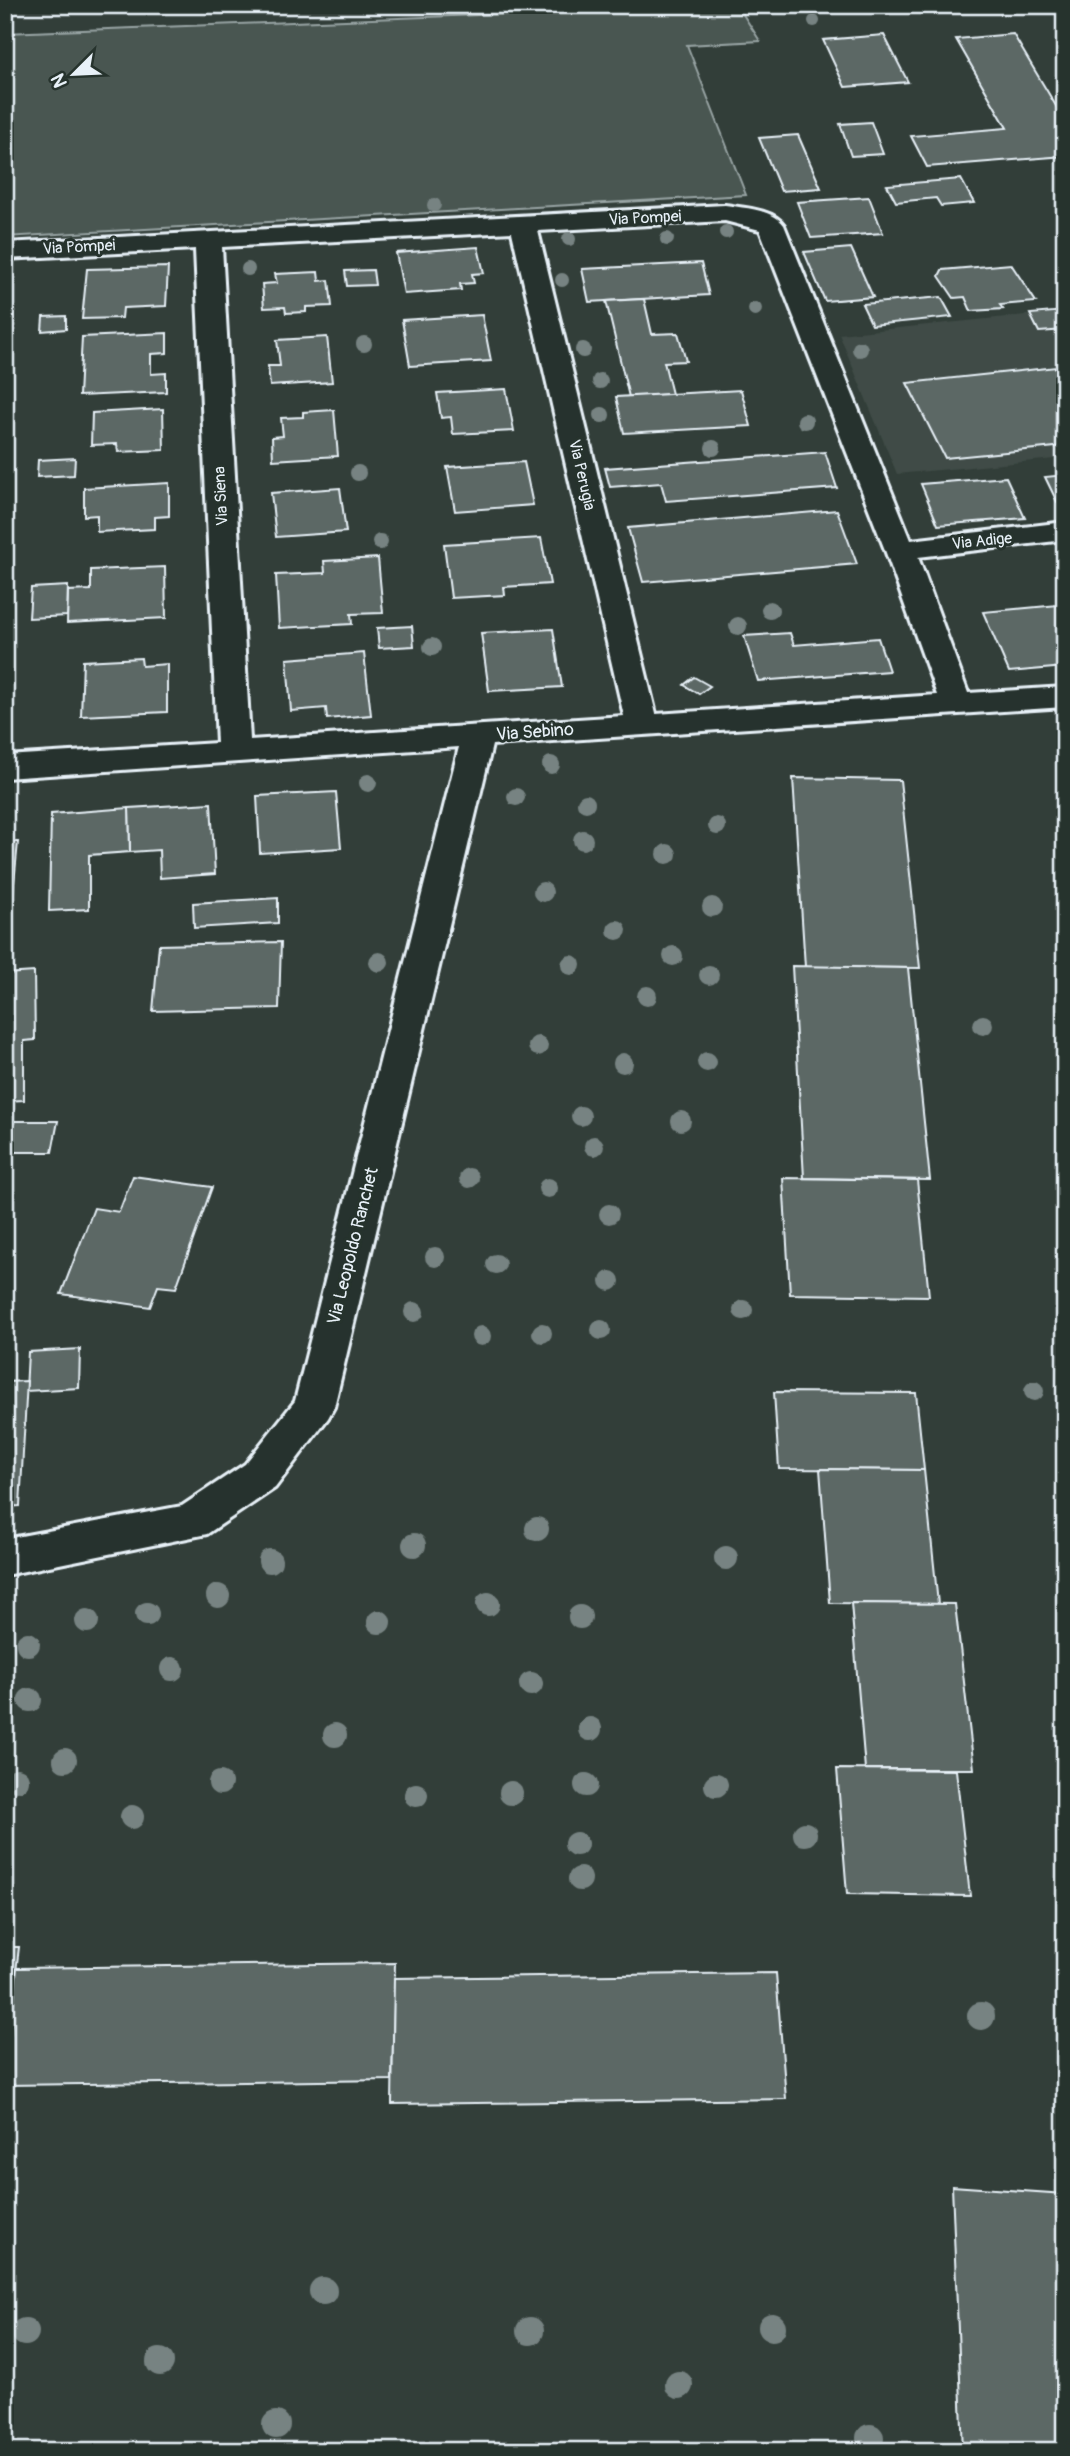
<svg xmlns="http://www.w3.org/2000/svg" width="1070" height="2456" font-family="Pangolin,sans-serif">
  <style>
    .built { fill: #3f4b46 }
    .green { fill: #495651; stroke: #98a4a4; stroke-width: 2 }
    .building { fill: #5c6865; stroke: #e8f1f8; stroke-width: 2 }
    .lines { fill: none; stroke-linecap: round; stroke-linejoin: round }
    .minor-casing { stroke: #e8f1f8; stroke-width: 6 }
    .minor { fill: #26332d; fill-rule: evenodd }
    .tree { fill: #778382 }
    .labels { text-anchor: middle; dominant-baseline: central; stroke-width: 6; stroke-linejoin: round; paint-order: stroke }
    .far-street-label { font-size: 16px; fill: #e8f1f8; stroke: #26332d }
    .street-label { font-size: 18px; fill: #e8f1f8; stroke: #26332d }
  </style>
  <rect width="100%" height="100%" fill="#323e39"/>
  <filter id="ink" filterUnits="userSpaceOnUse"><feTurbulence type="fractalNoise" baseFrequency=".0143" numOctaves="2"/><feDisplacementMap in="SourceGraphic" scale="14" xChannelSelector="R" yChannelSelector="G"/><feConvolveMatrix kernelMatrix="1 2 1 2 8 2 1 2 1" color-interpolation-filters="sRGB"/></filter>
  <g filter="url(#ink)">
    <!-- built -->
    <path class="built" d="M 1065,311 L 1065,458 L 897,474 L 839,334 Z"/>
    <!-- green -->
    <path class="green" d="M 737,5 L 760,41 L 687,45 L 746,195 L 5,237 L 5,33 Z"/>
    <!-- building -->
    <g class="building">
      <path d="M 1013,34 L 1065,121 L 1065,156 L 927,167 L 911,136 L 1007,128 L 956,39 Z"/>
      <path d="M 884,35 L 908,82 L 845,87 L 823,40 Z"/>
      <path d="M 871,122 L 883,154 L 851,156 L 840,124 Z"/>
      <path d="M 798,135 L 821,188 L 781,191 L 759,138 Z"/>
      <path d="M 961,179 L 974,203 L 941,206 L 936,198 L 896,202 L 887,185 Z"/>
      <path d="M 869,197 L 883,233 L 811,238 L 797,202 Z"/>
      <path d="M 478,247 L 484,273 L 472,274 L 474,283 L 460,284 L 461,290 L 404,294 L 396,253 Z"/>
      <path d="M 851,248 L 873,297 L 825,301 L 804,252 Z"/>
      <path d="M 701,263 L 709,295 L 589,302 L 582,269 Z"/>
      <path d="M 1011,264 L 1036,302 L 1000,305 L 1003,309 L 971,311 L 965,297 L 954,298 L 939,276 L 942,270 Z"/>
      <path d="M 168,267 L 166,306 L 123,308 L 122,318 L 82,319 L 87,269 Z"/>
      <path d="M 373,270 L 375,285 L 347,286 L 345,271 Z"/>
      <path d="M 318,272 L 319,281 L 329,280 L 332,306 L 306,307 L 306,312 L 286,313 L 285,307 L 264,308 L 262,284 L 277,283 L 275,274 Z"/>
      <path d="M 941,297 L 952,317 L 872,325 L 862,304 Z"/>
      <path d="M 644,299 L 652,334 L 678,333 L 686,361 L 664,362 L 672,394 L 629,397 L 606,301 Z"/>
      <path d="M 1065,311 L 1065,330 L 1039,332 L 1030,314 Z"/>
      <path d="M 482,315 L 491,361 L 410,366 L 402,320 Z"/>
      <path d="M 66,316 L 66,329 L 42,331 L 43,317 Z"/>
      <path d="M 167,333 L 167,353 L 151,354 L 151,374 L 166,373 L 166,392 L 79,396 L 82,337 Z"/>
      <path d="M 327,337 L 332,382 L 270,386 L 268,366 L 280,366 L 277,340 Z"/>
      <path d="M 1065,366 L 1065,446 L 945,458 L 907,383 Z"/>
      <path d="M 506,389 L 514,431 L 453,434 L 451,417 L 441,418 L 437,393 Z"/>
      <path d="M 741,390 L 751,426 L 624,433 L 616,397 Z"/>
      <path d="M 163,409 L 164,450 L 118,452 L 117,444 L 91,445 L 92,413 Z"/>
      <path d="M 334,410 L 338,456 L 273,460 L 272,437 L 283,436 L 281,418 L 303,417 L 303,412 Z"/>
      <path d="M 825,452 L 837,488 L 666,501 L 661,483 L 610,487 L 605,468 Z"/>
      <path d="M 75,458 L 74,475 L 37,477 L 38,460 Z"/>
      <path d="M 524,462 L 533,505 L 455,511 L 447,467 Z"/>
      <path d="M 1065,475 L 1065,510 L 1061,510 L 1045,477 Z"/>
      <path d="M 1006,477 L 1025,518 L 938,525 L 921,484 Z"/>
      <path d="M 169,483 L 169,516 L 155,517 L 155,529 L 97,532 L 97,515 L 84,516 L 84,488 Z"/>
      <path d="M 340,488 L 346,532 L 276,537 L 271,493 Z"/>
      <path d="M 837,510 L 857,564 L 643,582 L 628,528 Z"/>
      <path d="M 541,538 L 550,584 L 504,587 L 505,595 L 451,598 L 444,544 Z"/>
      <path d="M 378,558 L 383,613 L 351,614 L 352,624 L 279,628 L 276,575 L 325,573 L 324,561 Z"/>
      <path d="M 165,567 L 166,618 L 67,623 L 68,591 L 91,590 L 91,570 Z"/>
      <path d="M 68,586 L 67,616 L 29,618 L 31,588 Z"/>
      <path d="M 1058,605 L 1065,620 L 1065,667 L 1009,672 L 983,612 Z"/>
      <path d="M 412,626 L 414,646 L 379,648 L 377,628 Z"/>
      <path d="M 553,629 L 562,687 L 489,691 L 481,633 Z"/>
      <path d="M 790,633 L 794,645 L 878,638 L 889,671 L 758,681 L 744,636 Z"/>
      <path d="M 364,653 L 371,715 L 327,719 L 326,708 L 291,711 L 287,659 Z"/>
      <path d="M 141,658 L 142,666 L 167,664 L 167,712 L 81,716 L 83,661 Z"/>
      <path d="M 694,677 L 710,686 L 699,694 L 684,685 Z"/>
      <path d="M 793,778 L 900,780 L 920,968 L 805,967 Z"/>
      <path d="M 336,792 L 341,848 L 260,853 L 257,796 Z"/>
      <path d="M 211,803 L 215,874 L 160,878 L 159,850 L 130,852 L 129,808 Z"/>
      <path d="M 129,808 L 130,852 L 89,855 L 89,909 L 49,911 L 51,814 Z"/>
      <path d="M 5,842 L 18,842 L 13,894 L 5,894 Z"/>
      <path d="M 278,898 L 278,923 L 194,928 L 193,903 Z"/>
      <path d="M 281,942 L 279,1008 L 153,1011 L 159,945 Z"/>
      <path d="M 792,966 L 908,968 L 930,1180 L 804,1178 Z"/>
      <path d="M 34,972 L 35,1040 L 24,1041 L 24,1100 L 5,1101 L 5,974 Z"/>
      <path d="M 5,1121 L 58,1121 L 52,1152 L 5,1152 Z"/>
      <path d="M 133,1176 L 212,1187 L 176,1288 L 158,1286 L 150,1307 L 61,1294 L 94,1208 L 119,1212 Z"/>
      <path d="M 783,1178 L 917,1180 L 929,1296 L 790,1294 Z"/>
      <path d="M 80,1349 L 79,1388 L 26,1391 L 28,1352 Z"/>
      <path d="M 27,1381 L 20,1506 L 5,1507 L 5,1382 Z"/>
      <path d="M 774,1392 L 916,1393 L 924,1470 L 779,1469 Z"/>
      <path d="M 820,1469 L 924,1470 L 938,1604 L 830,1603 Z"/>
      <path d="M 851,1603 L 955,1604 L 974,1769 L 865,1769 Z"/>
      <path d="M 837,1769 L 956,1770 L 970,1896 L 847,1894 Z"/>
      <path d="M 5,1947 L 19,1947 L 5,2063 Z"/>
      <path d="M 395,1963 L 392,2080 L 5,2085 L 17,1968 Z"/>
      <path d="M 776,1973 L 786,2099 L 392,2104 L 394,1978 Z"/>
      <path d="M 952,2186 L 1065,2194 L 1065,2451 L 963,2451 Z"/>
    </g>
    <g class="lines">
      <defs>
        <path id="minor" d="M 725,205 C 743,208 773,209 784,225 L 911,540 L 1065,522 L 1065,540 L 918,557 L 968,693 L 1065,687 L 1065,707 L 492,745 L 334,1407 L 328,1418 L 275,1488 L 207,1534 L 5,1575 L 5,1539 L 182,1506 L 245,1464 L 295,1401 L 459,747 L 5,778 L 5,756 L 217,743 L 195,249 L 5,259 L 5,243 ZM 725,221 L 760,230 L 885,550 L 937,695 L 656,714 L 538,231 ZM 512,232 L 624,716 L 250,740 L 222,247 Z"/>
      </defs>
      <!-- minor casing -->
      <use href="#minor" class="minor-casing"/>
      <!-- minor -->
      <use href="#minor" class="minor"/>
    </g>
    <!-- trees -->
    <g class="tree">
      <circle cx="814" cy="21" r="6"/>
      <circle cx="434" cy="205" r="7"/>
      <circle cx="726" cy="232" r="7"/>
      <circle cx="569" cy="239" r="7"/>
      <circle cx="667" cy="239" r="7"/>
      <circle cx="248" cy="269" r="7"/>
      <circle cx="562" cy="280" r="7"/>
      <circle cx="755" cy="309" r="7"/>
      <circle cx="364" cy="344" r="8"/>
      <circle cx="860" cy="349" r="8"/>
      <circle cx="583" cy="350" r="8"/>
      <circle cx="600" cy="381" r="8"/>
      <circle cx="602" cy="415" r="8"/>
      <circle cx="805" cy="421" r="8"/>
      <circle cx="713" cy="448" r="8"/>
      <circle cx="358" cy="473" r="8"/>
      <circle cx="380" cy="542" r="8"/>
      <circle cx="770" cy="610" r="9"/>
      <circle cx="738" cy="626" r="9"/>
      <circle cx="432" cy="647" r="9"/>
      <circle cx="551" cy="765" r="9"/>
      <circle cx="368" cy="783" r="9"/>
      <circle cx="516" cy="797" r="9"/>
      <circle cx="586" cy="803" r="9"/>
      <circle cx="717" cy="826" r="9"/>
      <circle cx="583" cy="840" r="10"/>
      <circle cx="667" cy="854" r="10"/>
      <circle cx="543" cy="892" r="10"/>
      <circle cx="712" cy="907" r="10"/>
      <circle cx="617" cy="930" r="10"/>
      <circle cx="673" cy="956" r="10"/>
      <circle cx="379" cy="962" r="10"/>
      <circle cx="571" cy="965" r="10"/>
      <circle cx="709" cy="975" r="10"/>
      <circle cx="647" cy="996" r="10"/>
      <circle cx="983" cy="1025" r="10"/>
      <circle cx="538" cy="1046" r="10"/>
      <circle cx="707" cy="1062" r="10"/>
      <circle cx="623" cy="1063" r="10"/>
      <circle cx="581" cy="1116" r="10"/>
      <circle cx="681" cy="1121" r="10"/>
      <circle cx="594" cy="1146" r="10"/>
      <circle cx="469" cy="1178" r="10"/>
      <circle cx="548" cy="1188" r="10"/>
      <circle cx="609" cy="1214" r="10"/>
      <circle cx="435" cy="1257" r="10"/>
      <circle cx="496" cy="1264" r="10"/>
      <circle cx="610" cy="1281" r="10"/>
      <circle cx="743" cy="1310" r="10"/>
      <circle cx="414" cy="1312" r="10"/>
      <circle cx="601" cy="1330" r="10"/>
      <circle cx="542" cy="1333" r="10"/>
      <circle cx="481" cy="1336" r="10"/>
      <circle cx="1034" cy="1391" r="10"/>
      <circle cx="537" cy="1529" r="12"/>
      <circle cx="414" cy="1545" r="12"/>
      <circle cx="726" cy="1558" r="12"/>
      <circle cx="270" cy="1561" r="12"/>
      <circle cx="218" cy="1596" r="12"/>
      <circle cx="488" cy="1604" r="12"/>
      <circle cx="147" cy="1614" r="12"/>
      <circle cx="580" cy="1617" r="12"/>
      <circle cx="87" cy="1621" r="12"/>
      <circle cx="379" cy="1622" r="12"/>
      <circle cx="28" cy="1644" r="12"/>
      <circle cx="172" cy="1669" r="12"/>
      <circle cx="531" cy="1684" r="12"/>
      <circle cx="30" cy="1700" r="12"/>
      <circle cx="590" cy="1729" r="12"/>
      <circle cx="335" cy="1735" r="12"/>
      <circle cx="65" cy="1760" r="12"/>
      <circle cx="17" cy="1780" r="12"/>
      <circle cx="220" cy="1783" r="12"/>
      <circle cx="586" cy="1785" r="12"/>
      <circle cx="716" cy="1785" r="12"/>
      <circle cx="511" cy="1793" r="12"/>
      <circle cx="416" cy="1795" r="12"/>
      <circle cx="132" cy="1817" r="12"/>
      <circle cx="805" cy="1834" r="12"/>
      <circle cx="576" cy="1844" r="12"/>
      <circle cx="580" cy="1879" r="12"/>
      <circle cx="981" cy="2016" r="14"/>
      <circle cx="323" cy="2291" r="14"/>
      <circle cx="772" cy="2327" r="14"/>
      <circle cx="530" cy="2331" r="14"/>
      <circle cx="25" cy="2332" r="14"/>
      <circle cx="160" cy="2362" r="14"/>
      <circle cx="679" cy="2385" r="14"/>
      <circle cx="276" cy="2425" r="14"/>
      <circle cx="870" cy="2438" r="14"/>
    </g>
  </g>
  <g class="labels">
    <!-- far-street labels -->
    <g class="far-street-label">
      <text transform="translate(645 218) rotate(-3)">Via Pompei</text>
      <text transform="translate(79 247) rotate(-3)">Via Pompei</text>
      <text transform="translate(582 475) rotate(77)">Via Perugia</text>
      <text transform="translate(221 496) rotate(-93)">Via Siena</text>
      <text transform="translate(982 541) rotate(-6)">Via Adige</text>
    </g>
    <!-- street labels -->
    <g class="street-label">
      <text transform="translate(535 732) rotate(-4)">Via Sebino</text>
      <text transform="translate(353 1246) rotate(-76)">Via Leopoldo Ranchet</text>
    </g>
  </g>
  <!-- margin -->
  <rect width="1070" height="2456" fill="none" stroke="#26332d" stroke-width="28"/>
  <rect x="14" y="14" width="1042" height="2428" fill="none" stroke="#e8f1f8" stroke-width="2.5" filter="url(#ink)"/>
  <!-- north arrow -->
  <g transform="translate(74 74) rotate(246)" stroke="#26332d" stroke-width="5" paint-order="stroke">
  <path d="M0-5L12 26L0 18L-12 26Z" fill="#e8f1f8"/>
  <text y="-10" font-size="19" font-weight="bold" text-anchor="middle" fill="#e8f1f8">N</text>
  </g>
</svg>
